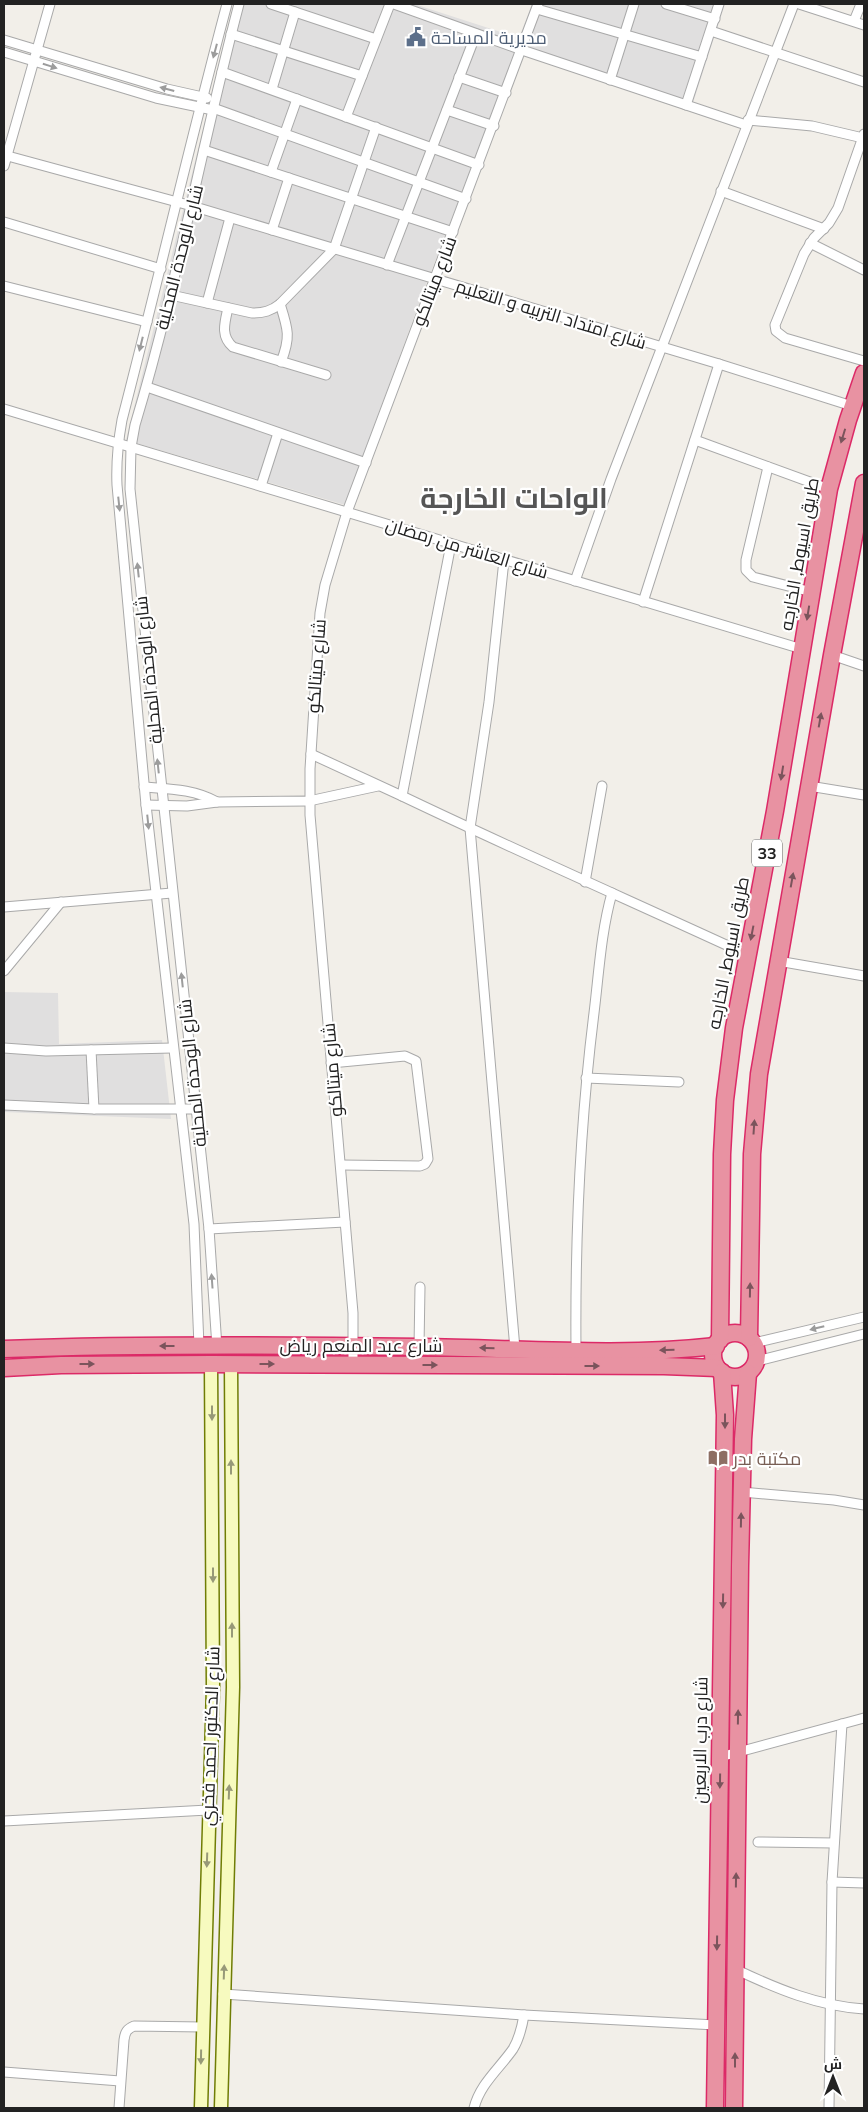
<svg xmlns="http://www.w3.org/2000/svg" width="868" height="2112" font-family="Mulish,Cairo,sans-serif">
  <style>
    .residential { fill: #e0dfdf }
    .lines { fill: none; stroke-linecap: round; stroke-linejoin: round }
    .street-casing { stroke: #a9a9a9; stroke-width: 11 }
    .secondary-casing { stroke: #707d05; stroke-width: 15 }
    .highway-casing { stroke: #dc2a67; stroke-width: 19 }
    .street { stroke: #fff; stroke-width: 9 }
    .secondary { stroke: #f7fabf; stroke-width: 12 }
    .highway { stroke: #e892a2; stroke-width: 16 }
    .oneway { fill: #9c9c9c }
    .oneway2 { fill: #7b545c }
    .oneway3 { fill: #979978 }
    .labels { text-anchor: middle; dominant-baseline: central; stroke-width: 4.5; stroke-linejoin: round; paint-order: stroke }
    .shield { fill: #fff; stroke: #646464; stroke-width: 1 }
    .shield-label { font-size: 16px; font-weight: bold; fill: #222 }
    .service-label { font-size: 18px; fill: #4e5e75; stroke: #fff; text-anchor: start }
    .street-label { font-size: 18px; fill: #222; stroke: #fff }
    .education-label { font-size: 18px; fill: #785e54; stroke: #fff; text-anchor: start }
    .town-label { font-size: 28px; font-weight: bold; fill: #555; stroke: #fff }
  </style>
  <rect width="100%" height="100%" fill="#f2efe9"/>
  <!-- residential -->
  <g class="residential">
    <path d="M 234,4 L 414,4 L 519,38 L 532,4 L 725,4 L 691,109 L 517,51 L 427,282 L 345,505 L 126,440 Z"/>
    <path d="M 4,992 L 58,993 L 59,1044 L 162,1040 L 171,1119 L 4,1112 Z"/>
  </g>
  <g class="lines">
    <defs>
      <g id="street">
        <path d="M 271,4 L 376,39"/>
        <path d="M 394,4 L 522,50 L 746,125"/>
        <path d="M 666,4 L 715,19"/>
        <path d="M 799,4 L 864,25"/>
        <path d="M 537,9 L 702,57"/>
        <path d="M 854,21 L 861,4"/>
        <path d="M 711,31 L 864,82"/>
        <path d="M 231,34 L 362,76"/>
        <path d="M 4,40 L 167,89 L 207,98"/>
        <path d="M 4,52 L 156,98 L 213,110"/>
        <path d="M 222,72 L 479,165"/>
        <path d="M 459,77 L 506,93"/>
        <path d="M 610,80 L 634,4"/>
        <path d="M 272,89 L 295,12"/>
        <path d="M 686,105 L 719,4"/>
        <path d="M 213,108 L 466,199"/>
        <path d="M 447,110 L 494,126"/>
        <path d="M 346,117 L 390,4"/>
        <path d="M 748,120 L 812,126 L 863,138"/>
        <path d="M 864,134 L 838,208 L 829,223 L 814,238 L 804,254 L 775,325 L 776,331 L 785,338 L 864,361"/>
        <path d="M 204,150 L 453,232"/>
        <path d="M 4,155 L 192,206 L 719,364 L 852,406"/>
        <path d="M 4,166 L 50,4"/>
        <path d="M 271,172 L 297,99"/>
        <path d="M 721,191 L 824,229"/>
        <path d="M 4,222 L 161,269"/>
        <path d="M 272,230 L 289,178"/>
        <path d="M 810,243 L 864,270"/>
        <path d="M 387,265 L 476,34"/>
        <path d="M 4,286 L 147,322"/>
        <path d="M 171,295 L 252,313 C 264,313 271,311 280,304 L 334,249 L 376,127"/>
        <path d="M 207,303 L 230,218"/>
        <path d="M 280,304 C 288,329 291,337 281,362"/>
        <path d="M 228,308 C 225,322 220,336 233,347 L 326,375"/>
        <path d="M 147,387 L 366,463"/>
        <path d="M 4,409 L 802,649"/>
        <path d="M 695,440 L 829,489"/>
        <path d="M 768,467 L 746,560 L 746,570 L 753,577 L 812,592"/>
        <path d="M 261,486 L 278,433"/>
        <path d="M 504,560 L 489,702 L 470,828 L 515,1349"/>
        <path d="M 575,581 L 611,479 L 794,4"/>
        <path d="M 643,602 L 719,364"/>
        <path d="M 832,655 L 864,666"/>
        <path d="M 311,754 L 402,796 L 451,544"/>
        <path d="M 809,786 L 864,795"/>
        <path d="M 144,787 C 169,789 194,789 217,802"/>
        <path d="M 402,796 C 517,851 633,902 748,955"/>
        <path d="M 146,805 L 187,806 L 217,802 L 309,801 L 378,786"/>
        <path d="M 585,882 L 602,786"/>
        <path d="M 4,907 L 172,893"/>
        <path d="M 778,961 L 864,976"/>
        <path d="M 4,971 L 61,902"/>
        <path d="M 4,1048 L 46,1051 L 172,1048"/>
        <path d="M 91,1050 L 94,1109"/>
        <path d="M 331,1063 L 405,1056 L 416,1061 L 428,1159 L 425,1164 L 420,1166 L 341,1165"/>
        <path d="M 586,1078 L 679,1082"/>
        <path d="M 4,1105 L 94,1109 L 196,1109"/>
        <path d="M 209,1229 L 345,1222"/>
        <path d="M 754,1343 L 864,1317"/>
        <path d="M 199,1346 L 194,1224 L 146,805 L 117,485 C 116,462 118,442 122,420 C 158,281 190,142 227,4"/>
        <path d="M 217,1347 L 209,1229 L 130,489 L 131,447 L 135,425 C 177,286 202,144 239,4"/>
        <path d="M 419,1347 L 420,1287"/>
        <path d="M 576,1350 C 575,1238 580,1125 594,1013 C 599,972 601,932 612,893"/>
        <path d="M 757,1361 L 864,1334"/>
        <path d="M 353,1365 L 353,1313 L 310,815 L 310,769 L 320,613 L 325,585 L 347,512 L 538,4"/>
        <path d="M 742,1492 L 834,1500 L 864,1505"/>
        <path d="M 720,1757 L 864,1718"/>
        <path d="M 4,1821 L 208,1810"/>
        <path d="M 758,1842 L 834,1843"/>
        <path d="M 832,1882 L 864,1883"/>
        <path d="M 735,1969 C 777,1989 818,2006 864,2009"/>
        <path d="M 223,1994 L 524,2015 L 716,2025"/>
        <path d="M 4,2072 L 120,2081"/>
        <path d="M 119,2108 L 124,2040 C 125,2032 127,2029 134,2026 L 202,2027"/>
        <path d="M 474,2108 C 480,2084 499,2069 513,2049 C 519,2039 522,2027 524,2015"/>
        <path d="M 829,2108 L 832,1882 L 842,1724"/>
      </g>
      <g id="secondary">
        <path d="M 201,2108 L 213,1687 L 211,1364"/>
        <path d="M 221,2108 L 233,1687 L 231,1364"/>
      </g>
      <g id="highway">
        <circle cx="735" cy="1355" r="22"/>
        <path d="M 749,1338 L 752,1154 L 759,1074 L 832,655 L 864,483"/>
        <path d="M 720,1340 L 722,1154 L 725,1100 L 734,1028 L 775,811 L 829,489 L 848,420 L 864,373"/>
        <path d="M 4,1349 C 142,1344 282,1345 420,1347 C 518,1348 618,1357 716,1346"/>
        <path d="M 4,1368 L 61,1365 L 211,1364 L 664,1366 L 717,1368"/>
        <path d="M 715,2108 L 725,1415 L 722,1372"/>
        <path d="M 734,2108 L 740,1566 L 743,1439 L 748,1373"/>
      </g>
    </defs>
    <!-- street casing -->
    <use href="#street" class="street-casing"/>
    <!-- secondary casing -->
    <use href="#secondary" class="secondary-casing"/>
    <!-- highway casing -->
    <use href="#highway" class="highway-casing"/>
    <!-- street -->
    <use href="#street" class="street"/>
    <!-- secondary -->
    <use href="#secondary" class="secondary"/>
    <!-- highway -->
    <use href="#highway" class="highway"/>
  </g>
  <!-- one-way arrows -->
  <defs><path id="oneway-solid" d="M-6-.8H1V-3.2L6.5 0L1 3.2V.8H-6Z" transform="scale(1.25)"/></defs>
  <g class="oneway">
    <use href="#oneway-solid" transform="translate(215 51) rotate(105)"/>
    <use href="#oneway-solid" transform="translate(50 66) rotate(17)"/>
    <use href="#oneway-solid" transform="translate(167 89) rotate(-165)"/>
    <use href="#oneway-solid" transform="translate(141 344) rotate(104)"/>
    <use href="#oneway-solid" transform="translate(119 504) rotate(84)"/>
    <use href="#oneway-solid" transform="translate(138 570) rotate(-96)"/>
    <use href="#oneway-solid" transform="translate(158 766) rotate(-96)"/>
    <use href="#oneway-solid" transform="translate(148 822) rotate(84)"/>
    <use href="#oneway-solid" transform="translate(182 980) rotate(-96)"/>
    <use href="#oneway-solid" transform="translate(212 1281) rotate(-94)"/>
    <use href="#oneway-solid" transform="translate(817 1328) rotate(166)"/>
  </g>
  <g class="oneway2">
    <use href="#oneway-solid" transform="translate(843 436) rotate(107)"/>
    <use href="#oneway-solid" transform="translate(808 613) rotate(99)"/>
    <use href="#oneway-solid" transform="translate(820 720) rotate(-80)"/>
    <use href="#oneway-solid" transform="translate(782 773) rotate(99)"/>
    <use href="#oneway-solid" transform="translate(792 880) rotate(-80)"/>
    <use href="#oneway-solid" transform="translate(752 933) rotate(101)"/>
    <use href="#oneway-solid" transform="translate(754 1127) rotate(-86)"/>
    <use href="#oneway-solid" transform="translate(750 1290) rotate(-89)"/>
    <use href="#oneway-solid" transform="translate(167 1346) rotate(-180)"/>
    <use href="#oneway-solid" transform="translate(487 1348) rotate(-179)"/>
    <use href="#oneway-solid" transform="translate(667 1350) rotate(178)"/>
    <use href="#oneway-solid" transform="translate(87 1364)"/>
    <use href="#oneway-solid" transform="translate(267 1364)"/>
    <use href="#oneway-solid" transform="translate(430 1365)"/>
    <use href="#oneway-solid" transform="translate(592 1366)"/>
    <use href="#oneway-solid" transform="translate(725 1421) rotate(90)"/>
    <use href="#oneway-solid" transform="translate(741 1520) rotate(-89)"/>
    <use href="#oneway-solid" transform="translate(723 1601) rotate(91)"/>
    <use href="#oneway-solid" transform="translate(738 1717) rotate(-89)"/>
    <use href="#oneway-solid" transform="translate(720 1781) rotate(91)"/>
    <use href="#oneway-solid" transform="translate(736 1880) rotate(-89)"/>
    <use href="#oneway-solid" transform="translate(717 1943) rotate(91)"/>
    <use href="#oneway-solid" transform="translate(735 2060) rotate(-90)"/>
  </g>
  <g class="oneway3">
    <use href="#oneway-solid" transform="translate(212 1413) rotate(90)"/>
    <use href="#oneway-solid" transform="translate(231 1467) rotate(-90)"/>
    <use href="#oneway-solid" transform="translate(213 1575) rotate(90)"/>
    <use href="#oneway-solid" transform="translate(232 1630) rotate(-90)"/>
    <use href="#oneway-solid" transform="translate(229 1792) rotate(-88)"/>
    <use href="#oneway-solid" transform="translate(207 1860) rotate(92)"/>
    <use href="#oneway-solid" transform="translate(224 1972) rotate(-88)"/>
    <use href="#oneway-solid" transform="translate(201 2057) rotate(91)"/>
  </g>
  <!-- icons -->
  <defs>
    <symbol id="civic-bare" viewBox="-9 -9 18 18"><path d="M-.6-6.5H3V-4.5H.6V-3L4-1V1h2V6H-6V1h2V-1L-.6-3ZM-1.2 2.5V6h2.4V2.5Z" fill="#5c6f8a" stroke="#fff" stroke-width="2.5" paint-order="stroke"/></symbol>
    <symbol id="library-bare" viewBox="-9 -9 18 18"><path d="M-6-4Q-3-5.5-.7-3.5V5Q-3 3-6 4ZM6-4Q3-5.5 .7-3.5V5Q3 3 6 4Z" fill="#8d6e63" stroke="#fff" stroke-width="2.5" paint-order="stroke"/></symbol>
  </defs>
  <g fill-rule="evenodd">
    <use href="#civic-bare" x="402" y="23" width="28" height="28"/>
    <use href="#library-bare" x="704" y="1444" width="28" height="28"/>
  </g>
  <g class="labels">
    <!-- shield labels -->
    <rect class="shield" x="752" y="839.5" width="30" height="27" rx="4"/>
    <g class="shield-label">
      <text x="767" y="853">33</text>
    </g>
    <!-- service labels -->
    <g class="service-label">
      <text x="431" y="37">مديرية المساحة</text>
    </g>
    <!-- street labels -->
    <g class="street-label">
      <text transform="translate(179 257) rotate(-76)">شارع الوحدة المحلية</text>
      <text transform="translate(434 281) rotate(-69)">شارع ميتالكو</text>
      <text transform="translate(551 314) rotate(17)">شارع امتداد التربيه و التعليم</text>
      <text transform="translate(467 548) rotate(17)">شارع العاشر من رمضان</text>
      <text transform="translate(799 554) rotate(-80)">طريق اسيوط, الخارجه</text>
      <text transform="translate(316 666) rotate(-86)">شارع ميتالكو</text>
      <text transform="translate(148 670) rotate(-96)">شارع الوحدة المحلية</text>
      <text transform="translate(728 953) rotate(-79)">طريق اسيوط, الخارجه</text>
      <text transform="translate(332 1070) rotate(-95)">شارع ميتالكو</text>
      <text transform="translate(192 1073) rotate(-96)">شارع الوحدة المحلية</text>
      <text x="361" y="1345">شارع عبد المنعم رياض</text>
      <text transform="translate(210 1736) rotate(-88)">شارع الدكتور احمد فخري</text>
      <text transform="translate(700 1740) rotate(-89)">شارع درب الاربعين</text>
    </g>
    <!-- education labels -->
    <g class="education-label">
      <text x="733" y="1458">مكتبة بدر</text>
    </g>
    <!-- town labels -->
    <g class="town-label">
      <text x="514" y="497">الواحات الخارجة</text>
    </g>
  </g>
  <!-- border -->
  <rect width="868" height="2112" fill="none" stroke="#222222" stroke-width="10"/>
  <!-- north arrow -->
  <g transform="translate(833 2077)" stroke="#ffffff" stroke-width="4" paint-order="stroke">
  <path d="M0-4L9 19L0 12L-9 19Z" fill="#222222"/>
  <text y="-8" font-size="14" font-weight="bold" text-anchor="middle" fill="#222222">ش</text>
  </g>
</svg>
